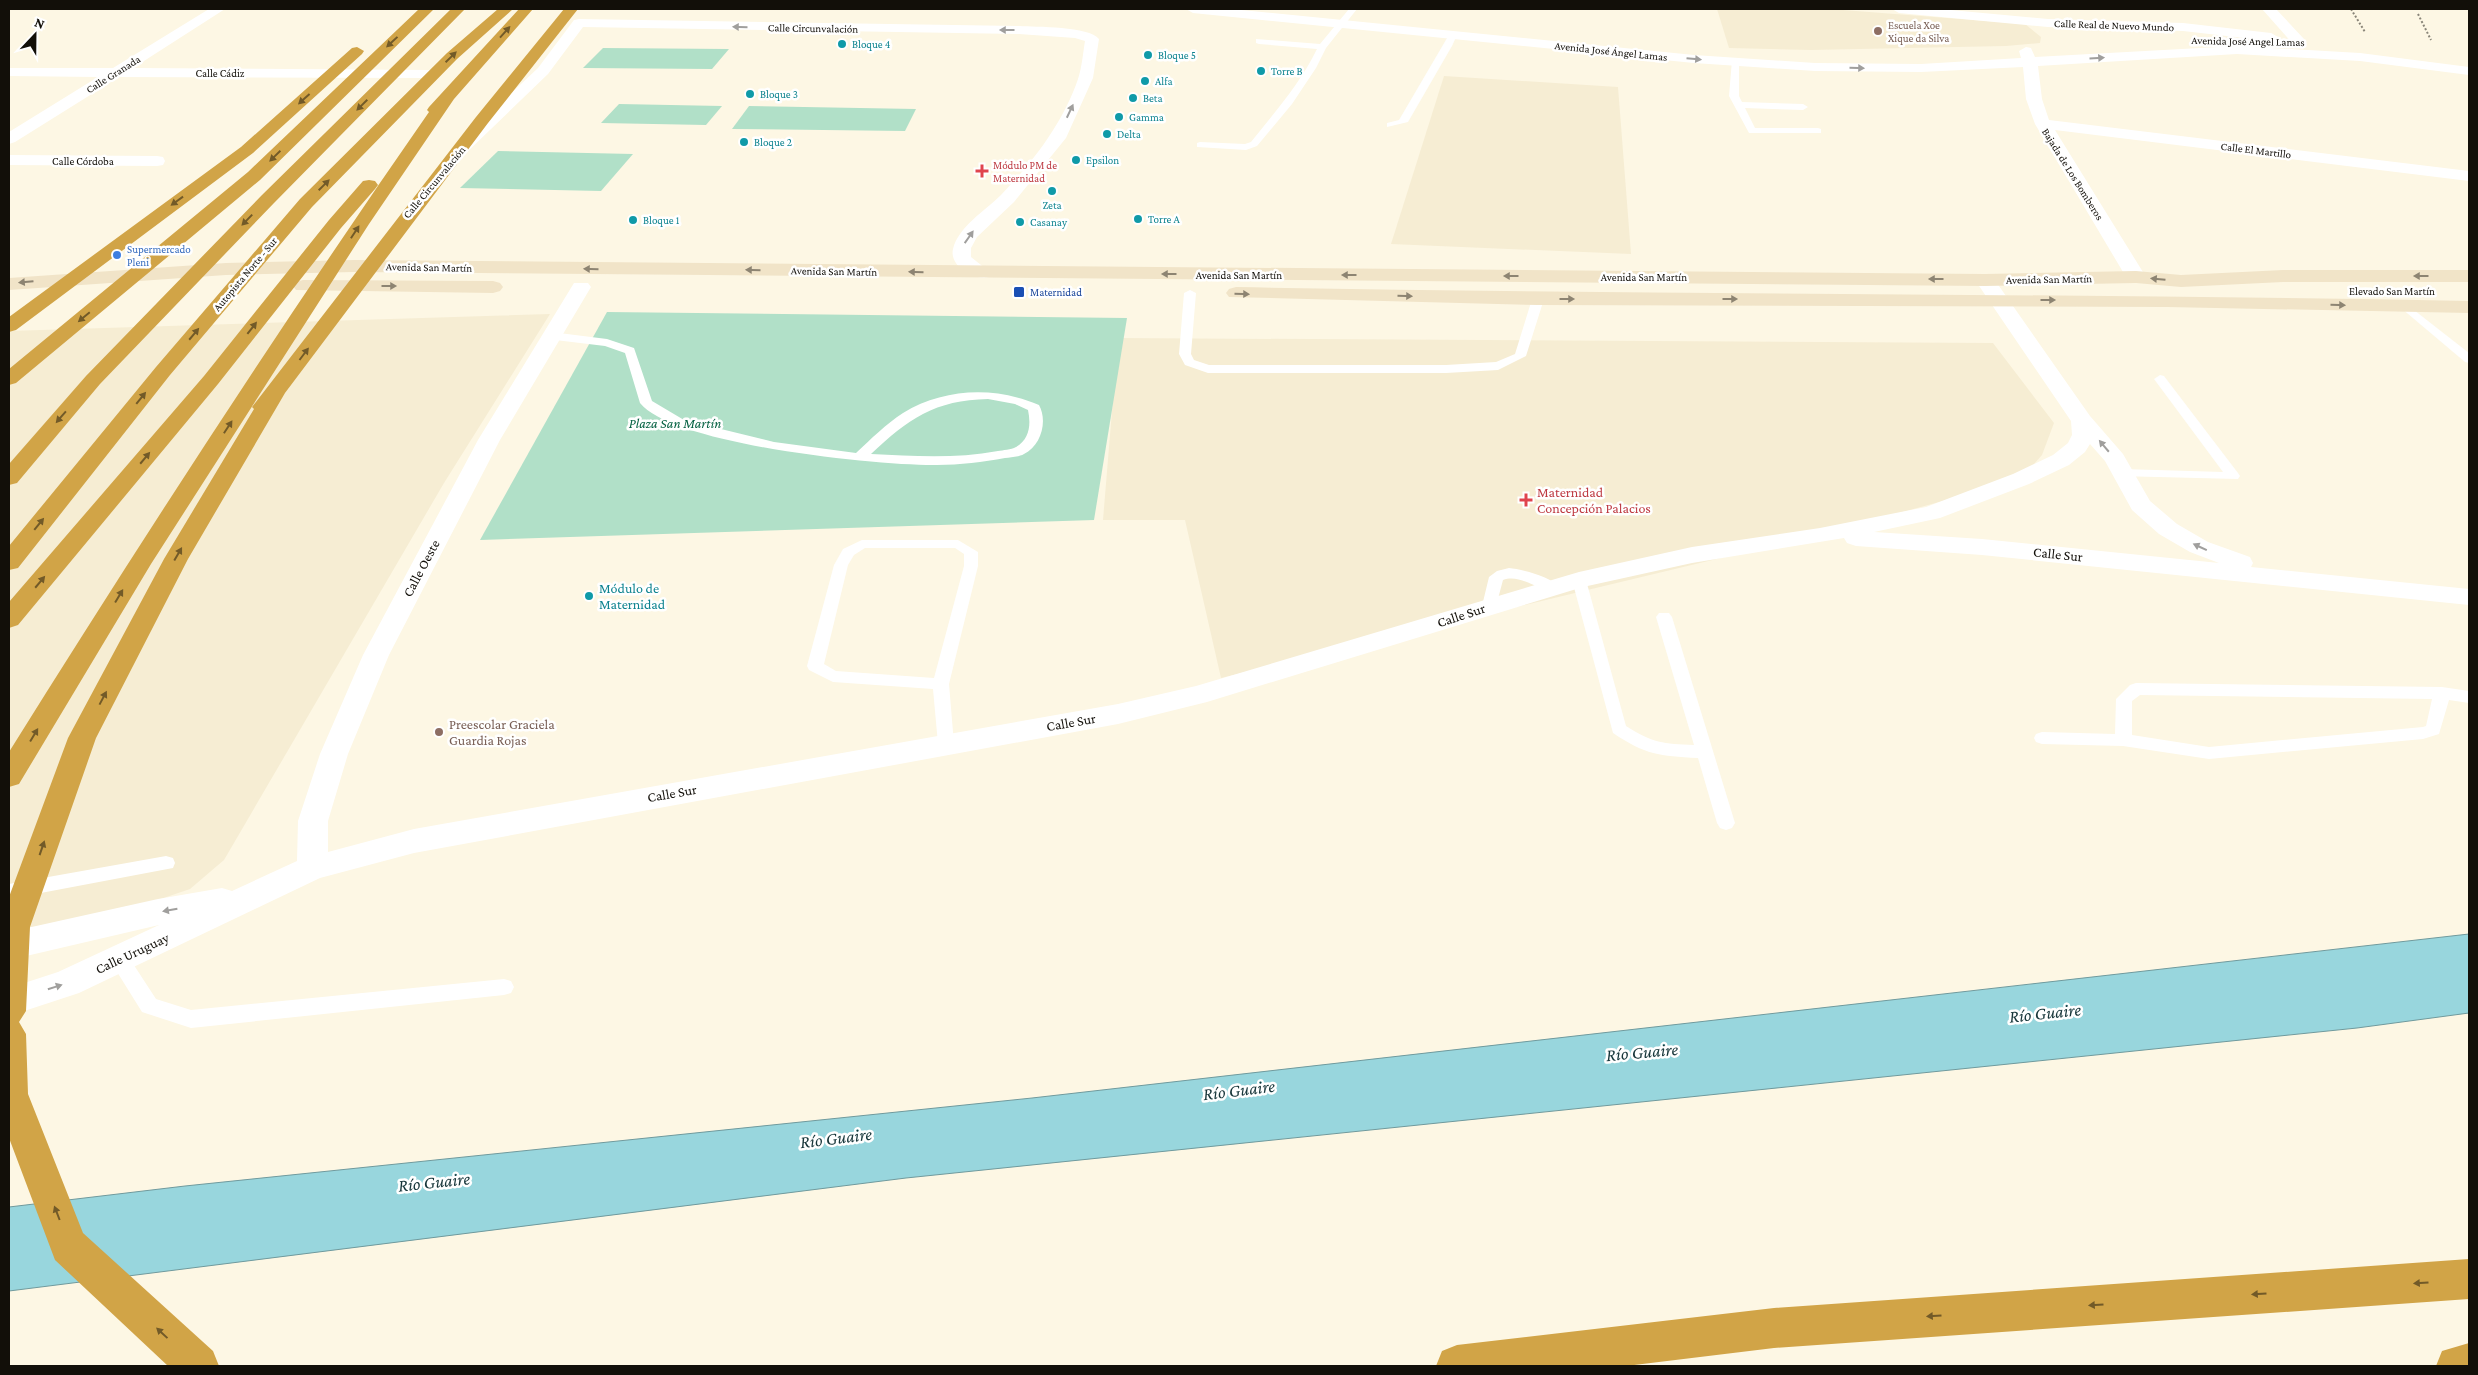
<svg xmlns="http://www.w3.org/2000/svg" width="2478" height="1375" font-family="'Crimson Pro',serif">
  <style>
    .built { fill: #f6edd3 }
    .green { fill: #b1e0c8 }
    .water { fill: #98d6dd; stroke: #709a9d }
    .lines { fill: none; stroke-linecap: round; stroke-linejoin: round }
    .path { stroke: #898578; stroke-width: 2; stroke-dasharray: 2 2; stroke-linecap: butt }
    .service { fill: #fff; fill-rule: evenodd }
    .minor { fill: #fff; fill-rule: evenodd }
    .secondary { fill: #f1e4c8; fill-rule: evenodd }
    .motorway { fill: #d1a447; fill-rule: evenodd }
    .oneway { fill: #a09f9d }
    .oneway2 { fill: #725a28 }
    .oneway3 { fill: #8d8472 }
    .education-dot { fill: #8d6e63; stroke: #fff; stroke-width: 2 }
    .culture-dot { fill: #0f9aa8; stroke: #fff; stroke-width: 2 }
    .health-dot { fill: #e0444e; stroke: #fff; stroke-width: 2 }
    .shop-dot { fill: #3f7fe0; stroke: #fff; stroke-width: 2 }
    .transit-dot { fill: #1a4fb4; stroke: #fff; stroke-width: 2 }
    .labels { text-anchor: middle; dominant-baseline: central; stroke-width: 5; stroke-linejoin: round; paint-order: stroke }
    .far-education-label { font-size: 11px; fill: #785e54; stroke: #fff; text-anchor: start }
    .far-street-label { font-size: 11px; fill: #120f09; stroke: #fff }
    .far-culture-label { font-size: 11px; fill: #0d838f; stroke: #fff; text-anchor: start }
    .far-health-label { font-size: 11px; fill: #be3a42; stroke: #fff; text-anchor: start }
    .far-shop-label { font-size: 11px; fill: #366cbe; stroke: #fff; text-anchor: start }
    .far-transit-label { font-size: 11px; fill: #164399; stroke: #fff; text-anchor: start }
    .park-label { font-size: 14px; font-style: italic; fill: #056142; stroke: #fff }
    .health-label { font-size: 14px; fill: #be3a42; stroke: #fff; text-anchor: start }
    .street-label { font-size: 14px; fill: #120f09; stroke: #fff }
    .culture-label { font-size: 14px; fill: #0d838f; stroke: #fff; text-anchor: start }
    .education-label { font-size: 14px; fill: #785e54; stroke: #fff; text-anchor: start }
    .near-water-label { font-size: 18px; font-style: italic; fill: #163539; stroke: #fff }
  </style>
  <rect width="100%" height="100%" fill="#fdf7e4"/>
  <!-- built -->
  <g class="built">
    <path d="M 1717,9 L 1830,9 L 2025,24 L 2041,37 L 2040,43 L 2006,46 L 1811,50 L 1729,48 Z"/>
    <path d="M 1444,76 L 1618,87 L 1631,254 L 1391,244 Z"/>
    <path d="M 550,314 L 444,483 L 224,860 L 190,889 L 140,906 L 9,940 L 9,331 Z"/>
    <path d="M 1118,338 L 1993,343 L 2054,423 L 2042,455 L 2020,480 L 1829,532 L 1221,678 L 1185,520 L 1103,520 Z"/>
  </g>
  <!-- green -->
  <g class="green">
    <path d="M 603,48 L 729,49 L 712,69 L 583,68 Z"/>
    <path d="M 619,104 L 722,106 L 706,125 L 601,123 Z"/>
    <path d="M 749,106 L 916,109 L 905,131 L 732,129 Z"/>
    <path d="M 498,151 L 633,154 L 601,191 L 460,188 Z"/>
    <path d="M 607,312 L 1127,318 L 1094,520 L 480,540 Z"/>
  </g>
  <!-- water -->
  <path class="water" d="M 2469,934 L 2469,1013 L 2357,1028 L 906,1178 L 9,1291 L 9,1207 L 185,1186 L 1032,1098 Z"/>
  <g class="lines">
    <!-- path -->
    <g class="path">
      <path d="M 2351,9 L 2365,32"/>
      <path d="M 2418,14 L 2431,40"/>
    </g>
    <!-- service -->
    <g class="service">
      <path d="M 1349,9 L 1357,9 L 1326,48 L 1316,68 L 1292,104 L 1257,146 L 1246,150 L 1197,147 L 1197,143 L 1200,142 L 1245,144 L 1251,142 C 1275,112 1300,84 1317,49 L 1259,44 L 1256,43 L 1256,39 L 1320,44 Z"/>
      <path d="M 1450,33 L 1457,35 L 1452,46 L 1408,122 L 1387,127 L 1387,123 L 1399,120 Z"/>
      <path d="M 1732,60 L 1739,62 L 1739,96 L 1742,102 L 1803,104 L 1808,107 L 1803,110 L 1745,108 L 1755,128 L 1818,128 L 1821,129 L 1821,133 L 1749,133 L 1729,96 Z"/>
      <path d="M 1190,290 L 1196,293 L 1191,354 L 1194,360 L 1209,365 L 1446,365 L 1496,362 L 1515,354 L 1532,299 L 1538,296 L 1544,299 L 1526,356 L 1498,370 L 1446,373 L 1208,373 L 1185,365 L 1179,354 L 1184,293 Z"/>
      <path d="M 2405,303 L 2469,353 L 2469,363 L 2465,362 L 2401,308 L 2399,306 Z"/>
      <path d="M 551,332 L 607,339 L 634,348 L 652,401 L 684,420 L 774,442 L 856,453 C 871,439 886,424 903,413 C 944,388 995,386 1039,405 C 1048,421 1041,446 1024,454 C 1019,457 1011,457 1005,458 C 983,462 960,465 937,465 C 881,466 673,445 640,403 L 625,353 L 605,346 L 547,339 L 545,336 L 547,333 ZM 988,399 L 1015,404 L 1028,410 C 1031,424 1030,439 1016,447 C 1011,450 1003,450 998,451 C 955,459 913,456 871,454 C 908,419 935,400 988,399 Z"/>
      <path d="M 2160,375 L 2164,376 L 2238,473 L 2240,476 L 2238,479 L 2117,476 L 2115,473 L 2122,469 L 2223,472 L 2154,379 Z"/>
      <path d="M 862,540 L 958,540 L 978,552 L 978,566 L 949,684 L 954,744 L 952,748 L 946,750 L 940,748 L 938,744 L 933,689 L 833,682 L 809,670 L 807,666 L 834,565 L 843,549 ZM 865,548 L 955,548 L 964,554 L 964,566 L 934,678 L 836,671 L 824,664 L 848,565 L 854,555 Z"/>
      <path d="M 1509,568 C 1521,569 1552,577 1559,587 L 1551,592 C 1536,588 1519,574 1503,580 L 1495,610 L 1485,610 L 1482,606 L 1489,577 L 1497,571 Z"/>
      <path d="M 1579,575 L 1586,580 L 1626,726 C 1653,743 1663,744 1694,745 L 1656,617 L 1659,613 L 1669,613 L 1672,617 L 1735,823 L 1732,828 L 1726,830 L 1720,828 L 1717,823 L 1698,758 C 1659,756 1646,755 1613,733 L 1572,580 Z"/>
      <path d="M 2136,683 L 2442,687 L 2469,691 L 2469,703 L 2449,700 L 2439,734 L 2423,739 L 2209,759 L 2123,746 L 2042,744 L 2036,742 L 2034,738 L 2036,734 L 2042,732 L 2115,734 L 2116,699 L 2130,685 ZM 2140,695 L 2432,699 L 2426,726 L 2423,727 L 2209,747 L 2132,735 L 2132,701 Z"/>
      <path d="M 166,856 L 173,858 L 175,863 L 173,868 L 9,899 L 9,884 Z"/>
      <path d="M 119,951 L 126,953 L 156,999 L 191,1010 L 504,979 L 511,981 L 514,987 L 511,993 L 504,995 L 191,1028 L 142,1012 L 109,959 L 112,953 Z"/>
    </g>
    <!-- minor -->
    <g class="minor">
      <path d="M 209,9 L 225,9 L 133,68 L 431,70 L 438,74 L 431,78 L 119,77 L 15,142 L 9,144 L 9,132 L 98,77 L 9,76 L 9,68 L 113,68 Z"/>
      <path d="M 1186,9 L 1231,9 L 1694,55 L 1815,63 L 1921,64 L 2021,58 L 2019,51 L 2026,47 L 2031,48 L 2035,57 L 2237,46 L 2360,53 L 2469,67 L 2469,75 L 2360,61 L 2237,54 L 2038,66 L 2042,99 L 2049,120 L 2469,171 L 2469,181 L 2055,130 L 2146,277 L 2143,281 L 2129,281 L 2126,277 L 2035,124 L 2026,99 L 2023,67 L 1921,72 L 1815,71 L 1694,63 L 1193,13 Z"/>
      <path d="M 1892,9 L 1940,9 L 2048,19 L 2183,23 L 2271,33 L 2278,37 L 2271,41 L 2183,31 L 2048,27 L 1899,13 Z"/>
      <path d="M 2262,9 L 2276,9 L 2304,39 L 2306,42 L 2304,45 L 2294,45 Z"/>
      <path d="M 579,19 L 1019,26 C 1036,27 1089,26 1099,39 L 1093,78 L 1066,138 L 1014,202 L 977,237 L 971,248 L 971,257 L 991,273 L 989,277 C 974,281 949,266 953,249 C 958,227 986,210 1001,195 C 1033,162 1063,123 1078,79 C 1082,67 1083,53 1085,41 L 1075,38 L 1019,34 L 583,27 L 548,74 L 465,154 L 453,154 L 451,151 L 453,148 L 538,68 L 574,20 Z"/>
      <path d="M 9,155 L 157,156 L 163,157 L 165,161 L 163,165 L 157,166 L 9,165 Z"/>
      <path d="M 1985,274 L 1992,276 L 2090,416 L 2123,454 L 2150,501 L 2177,524 L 2208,542 L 2250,557 L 2253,563 L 2251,567 L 2469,589 L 2469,605 L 1982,555 L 1856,546 L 1847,543 L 1844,538 L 1692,563 L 1583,587 L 1207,702 L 1118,724 L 414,853 L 320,878 L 79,993 L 9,1016 L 9,988 L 58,972 L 159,925 L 9,960 L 9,932 L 158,899 L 222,888 L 232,891 L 297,861 L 298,821 L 320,754 L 363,655 L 478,440 L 574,283 L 588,283 L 591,287 L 500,440 L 389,655 L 348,754 L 328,821 L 328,852 L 414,829 L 1118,704 L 1196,686 L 1579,572 L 1692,547 L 1820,528 L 1926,507 L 2013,474 L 2053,455 L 2068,443 L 2072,435 L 2071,421 L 1975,280 L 1978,276 ZM 2090,444 L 2105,461 L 2132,510 L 2159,534 L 2190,552 L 2219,563 L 1982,539 L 1874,532 L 1940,518 L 2029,484 L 2069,465 L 2085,452 Z"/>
    </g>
    <!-- secondary -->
    <g class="secondary">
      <path d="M 354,260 L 1985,274 L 2136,271 L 2181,275 L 2283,270 L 2469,270 L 2469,282 L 2283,282 L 2181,287 L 2136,283 L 1985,286 L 354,272 L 226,275 L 9,290 L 9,278 L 226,263 Z"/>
      <path d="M 303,280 L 493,281 L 500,283 L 503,287 L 500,291 L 493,293 L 296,290 L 293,286 L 296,282 Z"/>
      <path d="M 1236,287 C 1647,295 2058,293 2469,301 L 2469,313 L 2167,307 L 1538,305 L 1229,297 L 1226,293 L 1229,289 Z"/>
    </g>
    <!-- motorway -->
    <g class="motorway">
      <path d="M 419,9 L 434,9 L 260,180 L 16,383 L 9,385 L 9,369 L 248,172 Z"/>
      <path d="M 451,9 L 465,9 L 274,203 L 100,384 L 17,483 L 9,485 L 9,464 L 86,376 L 262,195 Z"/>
      <path d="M 498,9 L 513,9 L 457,59 L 312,207 L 170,375 L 18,568 L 9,570 L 9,546 L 156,367 L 300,199 L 447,53 Z"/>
      <path d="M 519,9 L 533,9 L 454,99 L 369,224 L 151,564 L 19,784 L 9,787 L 9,752 C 144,536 283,322 429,112 L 427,110 L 429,107 Z"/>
      <path d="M 564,9 L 578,9 L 488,123 L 285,393 L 188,559 L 96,738 L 30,927 L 26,1011 L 19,1022 L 26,1034 L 28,1094 L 83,1233 L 213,1351 L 219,1366 L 168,1366 L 55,1260 L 9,1138 L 9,897 L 68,738 L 164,559 L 254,409 L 252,407 L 476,117 Z"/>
      <path d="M 357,47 L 364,51 L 362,54 L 253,153 L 16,330 L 9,332 L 9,317 L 241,147 L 352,48 Z"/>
      <path d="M 369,180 L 375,181 L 378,185 L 375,189 L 341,228 L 218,384 L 18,625 L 9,628 L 9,602 L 204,376 L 329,220 L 363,181 Z"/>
      <path d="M 2469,1259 L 2469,1299 L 1774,1348 L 1626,1366 L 1436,1366 L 1442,1351 L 1457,1345 L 1774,1308 Z"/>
      <path d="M 2469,1343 L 2469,1366 L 2436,1366 L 2442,1351 Z"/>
    </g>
  </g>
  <!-- one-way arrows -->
  <defs><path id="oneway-solid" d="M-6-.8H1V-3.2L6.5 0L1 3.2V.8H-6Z" transform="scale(1.25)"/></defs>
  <g class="oneway">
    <use href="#oneway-solid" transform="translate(740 27) rotate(-179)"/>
    <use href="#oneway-solid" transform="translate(1007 30) rotate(-180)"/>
    <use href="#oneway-solid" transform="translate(2097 58) rotate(-4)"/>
    <use href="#oneway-solid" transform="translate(1694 59) rotate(5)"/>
    <use href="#oneway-solid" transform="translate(1857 68) rotate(1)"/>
    <use href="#oneway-solid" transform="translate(1070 111) rotate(-65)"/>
    <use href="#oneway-solid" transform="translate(969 237) rotate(-55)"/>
    <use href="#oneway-solid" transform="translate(2104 446) rotate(-130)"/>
    <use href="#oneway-solid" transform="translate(2200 547) rotate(-155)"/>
    <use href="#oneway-solid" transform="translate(170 910) rotate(170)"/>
    <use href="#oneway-solid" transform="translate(55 987) rotate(-18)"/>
  </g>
  <g class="oneway2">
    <use href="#oneway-solid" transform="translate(505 32) rotate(-48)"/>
    <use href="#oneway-solid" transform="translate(392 42) rotate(137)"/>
    <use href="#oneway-solid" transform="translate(451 57) rotate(-44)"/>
    <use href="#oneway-solid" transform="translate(304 99) rotate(138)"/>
    <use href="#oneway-solid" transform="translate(362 105) rotate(135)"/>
    <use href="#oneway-solid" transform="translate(275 156) rotate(136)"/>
    <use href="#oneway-solid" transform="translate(324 185) rotate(-45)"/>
    <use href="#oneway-solid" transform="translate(177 201) rotate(144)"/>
    <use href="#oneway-solid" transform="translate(247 220) rotate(134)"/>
    <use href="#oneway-solid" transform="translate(355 232) rotate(-57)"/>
    <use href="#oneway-solid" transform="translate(84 317) rotate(140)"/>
    <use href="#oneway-solid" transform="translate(252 328) rotate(-52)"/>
    <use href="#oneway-solid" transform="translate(194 334) rotate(-50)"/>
    <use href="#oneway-solid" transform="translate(304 354) rotate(-53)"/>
    <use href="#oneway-solid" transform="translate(141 398) rotate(-51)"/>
    <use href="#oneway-solid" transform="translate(61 417) rotate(131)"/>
    <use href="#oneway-solid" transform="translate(228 427) rotate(-57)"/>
    <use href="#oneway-solid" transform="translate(145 458) rotate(-50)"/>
    <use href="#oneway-solid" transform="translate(39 524) rotate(-51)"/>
    <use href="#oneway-solid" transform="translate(178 554) rotate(-60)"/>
    <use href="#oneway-solid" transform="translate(40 582) rotate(-50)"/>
    <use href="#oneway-solid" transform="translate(119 596) rotate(-59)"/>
    <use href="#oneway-solid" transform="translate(103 698) rotate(-62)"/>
    <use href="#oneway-solid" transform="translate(34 735) rotate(-59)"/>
    <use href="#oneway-solid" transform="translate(42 848) rotate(-71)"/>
    <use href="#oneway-solid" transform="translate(57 1213) rotate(-111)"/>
    <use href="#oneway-solid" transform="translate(2421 1283) rotate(176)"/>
    <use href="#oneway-solid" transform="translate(2259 1294) rotate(176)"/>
    <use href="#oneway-solid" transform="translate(2096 1305) rotate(176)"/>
    <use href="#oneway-solid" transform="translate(1934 1316) rotate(176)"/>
    <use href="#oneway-solid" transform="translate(162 1333) rotate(-137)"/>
  </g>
  <g class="oneway3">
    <use href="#oneway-solid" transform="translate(591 269) rotate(-179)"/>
    <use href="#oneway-solid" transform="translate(753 270) rotate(-179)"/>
    <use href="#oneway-solid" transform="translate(916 272) rotate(-179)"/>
    <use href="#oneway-solid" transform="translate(1169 274) rotate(-180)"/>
    <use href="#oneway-solid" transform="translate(1349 275) rotate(-180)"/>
    <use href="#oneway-solid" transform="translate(1511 276) rotate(-180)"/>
    <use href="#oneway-solid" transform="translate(2421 276) rotate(180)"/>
    <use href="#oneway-solid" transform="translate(1936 279) rotate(-180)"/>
    <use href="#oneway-solid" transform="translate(2158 279) rotate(-175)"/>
    <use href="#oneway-solid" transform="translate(26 282) rotate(175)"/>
    <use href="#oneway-solid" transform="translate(389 286)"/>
    <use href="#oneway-solid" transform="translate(1242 294) rotate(1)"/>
    <use href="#oneway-solid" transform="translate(1405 296) rotate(1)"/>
    <use href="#oneway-solid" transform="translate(1567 299)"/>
    <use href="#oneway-solid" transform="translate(1730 299)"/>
    <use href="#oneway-solid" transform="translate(2048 300)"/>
    <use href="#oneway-solid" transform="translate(2338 305) rotate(1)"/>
  </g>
  <!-- markers -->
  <g class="education-dot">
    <circle cx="1878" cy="31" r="5"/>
    <circle cx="439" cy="732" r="5"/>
  </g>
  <g class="culture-dot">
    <circle cx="842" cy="44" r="5"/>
    <circle cx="1148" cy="55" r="5"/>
    <circle cx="1261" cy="71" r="5"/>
    <circle cx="1145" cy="81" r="5"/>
    <circle cx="750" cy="94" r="5"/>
    <circle cx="1133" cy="98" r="5"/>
    <circle cx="1119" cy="117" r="5"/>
    <circle cx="1107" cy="134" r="5"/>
    <circle cx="744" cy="142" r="5"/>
    <circle cx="1076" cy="160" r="5"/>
    <circle cx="1052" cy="191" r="5"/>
    <circle cx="1138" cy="219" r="5"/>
    <circle cx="633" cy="220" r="5"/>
    <circle cx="1020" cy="222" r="5"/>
    <circle cx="589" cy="596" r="5"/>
  </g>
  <g class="health-dot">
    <path d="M979.5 163.5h5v5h5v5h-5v5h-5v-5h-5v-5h5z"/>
    <path d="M1523.5 492.5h5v5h5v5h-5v5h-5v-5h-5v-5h5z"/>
  </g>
  <circle class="shop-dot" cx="117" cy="255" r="5"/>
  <rect class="transit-dot" x="1013" y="286" width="12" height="12" rx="2.5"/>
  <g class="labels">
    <!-- far-education labels -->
    <g class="far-education-label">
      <text x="1888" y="25">Escuela Xoe<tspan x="1888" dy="13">Xique da Silva</tspan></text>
    </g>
    <!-- far-street labels -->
    <g class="far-street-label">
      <text transform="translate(2114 25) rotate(2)">Calle Real de Nuevo Mundo</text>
      <text transform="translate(813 28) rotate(1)">Calle Circunvalación</text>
      <text transform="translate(2248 41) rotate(1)">Avenida José Angel Lamas</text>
      <text transform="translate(1611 51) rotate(6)">Avenida José Ángel Lamas</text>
      <text x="220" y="73">Calle Cádiz</text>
      <text transform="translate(113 74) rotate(-32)">Calle Granada</text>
      <text transform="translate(2256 150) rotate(7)">Calle El Martillo</text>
      <text x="83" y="161">Calle Córdoba</text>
      <text transform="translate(2073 174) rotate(58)">Bajada de Los Bomberos</text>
      <text transform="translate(434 182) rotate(-50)">Calle Circunvalación</text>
      <text transform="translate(429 267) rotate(1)">Avenida San Martín</text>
      <text transform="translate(834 271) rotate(1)">Avenida San Martín</text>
      <text transform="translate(245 274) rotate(-50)">Autopista Norte - Sur</text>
      <text x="1239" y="275">Avenida San Martín</text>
      <text x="1644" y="277">Avenida San Martín</text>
      <text transform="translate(2049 279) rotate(-1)">Avenida San Martín</text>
      <text x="2392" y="291">Elevado San Martín</text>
    </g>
    <!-- far-culture labels -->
    <g class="far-culture-label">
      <text x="852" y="44">Bloque 4</text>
      <text x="1158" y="55">Bloque 5</text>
      <text x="1271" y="71">Torre B</text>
      <text x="1155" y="81">Alfa</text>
      <text x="760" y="94">Bloque 3</text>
      <text x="1143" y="98">Beta</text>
      <text x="1129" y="117">Gamma</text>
      <text x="1117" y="134">Delta</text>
      <text x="754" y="142">Bloque 2</text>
      <text x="1086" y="160">Epsilon</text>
      <text x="1052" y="205" text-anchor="middle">Zeta</text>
      <text x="1148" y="219">Torre A</text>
      <text x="643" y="220">Bloque 1</text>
      <text x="1030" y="222">Casanay</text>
    </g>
    <!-- far-health labels -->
    <g class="far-health-label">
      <text x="993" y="165">Módulo PM de<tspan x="993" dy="13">Maternidad</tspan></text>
    </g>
    <!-- far-shop labels -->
    <g class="far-shop-label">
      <text x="127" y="249">Supermercado<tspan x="127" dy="13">Pleni</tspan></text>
    </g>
    <!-- far-transit labels -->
    <g class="far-transit-label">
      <text x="1030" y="292">Maternidad</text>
    </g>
    <!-- park labels -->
    <g class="park-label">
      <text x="675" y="423">Plaza San Martín</text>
    </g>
    <!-- health labels -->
    <g class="health-label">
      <text x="1537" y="492">Maternidad<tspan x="1537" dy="16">Concepción Palacios</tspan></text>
    </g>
    <!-- street labels -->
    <g class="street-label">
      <text transform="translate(2058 554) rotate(6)">Calle Sur</text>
      <text transform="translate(421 568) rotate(-62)">Calle Oeste</text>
      <text transform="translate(1461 615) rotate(-18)">Calle Sur</text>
      <text transform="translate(1071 722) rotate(-10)">Calle Sur</text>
      <text transform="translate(672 793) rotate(-10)">Calle Sur</text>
      <text transform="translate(132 953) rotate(-25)">Calle Uruguay</text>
    </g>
    <!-- culture labels -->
    <g class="culture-label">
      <text x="599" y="588">Módulo de<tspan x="599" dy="16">Maternidad</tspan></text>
    </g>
    <!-- education labels -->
    <g class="education-label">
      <text x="449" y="724">Preescolar Graciela<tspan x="449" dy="16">Guardia Rojas</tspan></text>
    </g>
    <!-- near-water labels -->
    <g class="near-water-label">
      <text transform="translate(2045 1013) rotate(-6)">Río Guaire</text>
      <text transform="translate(1642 1052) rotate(-5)">Río Guaire</text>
      <text transform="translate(1239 1090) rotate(-7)">Río Guaire</text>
      <text transform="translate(836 1138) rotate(-7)">Río Guaire</text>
      <text transform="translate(434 1182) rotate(-6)">Río Guaire</text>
    </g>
  </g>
  <!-- border -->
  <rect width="2478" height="1375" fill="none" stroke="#120f09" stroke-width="20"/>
  <!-- north arrow -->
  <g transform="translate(35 35) rotate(22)" stroke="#ffffff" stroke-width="4" paint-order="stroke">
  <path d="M0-4L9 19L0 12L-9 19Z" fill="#120f09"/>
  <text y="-8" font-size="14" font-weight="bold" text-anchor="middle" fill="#120f09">N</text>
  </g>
</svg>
